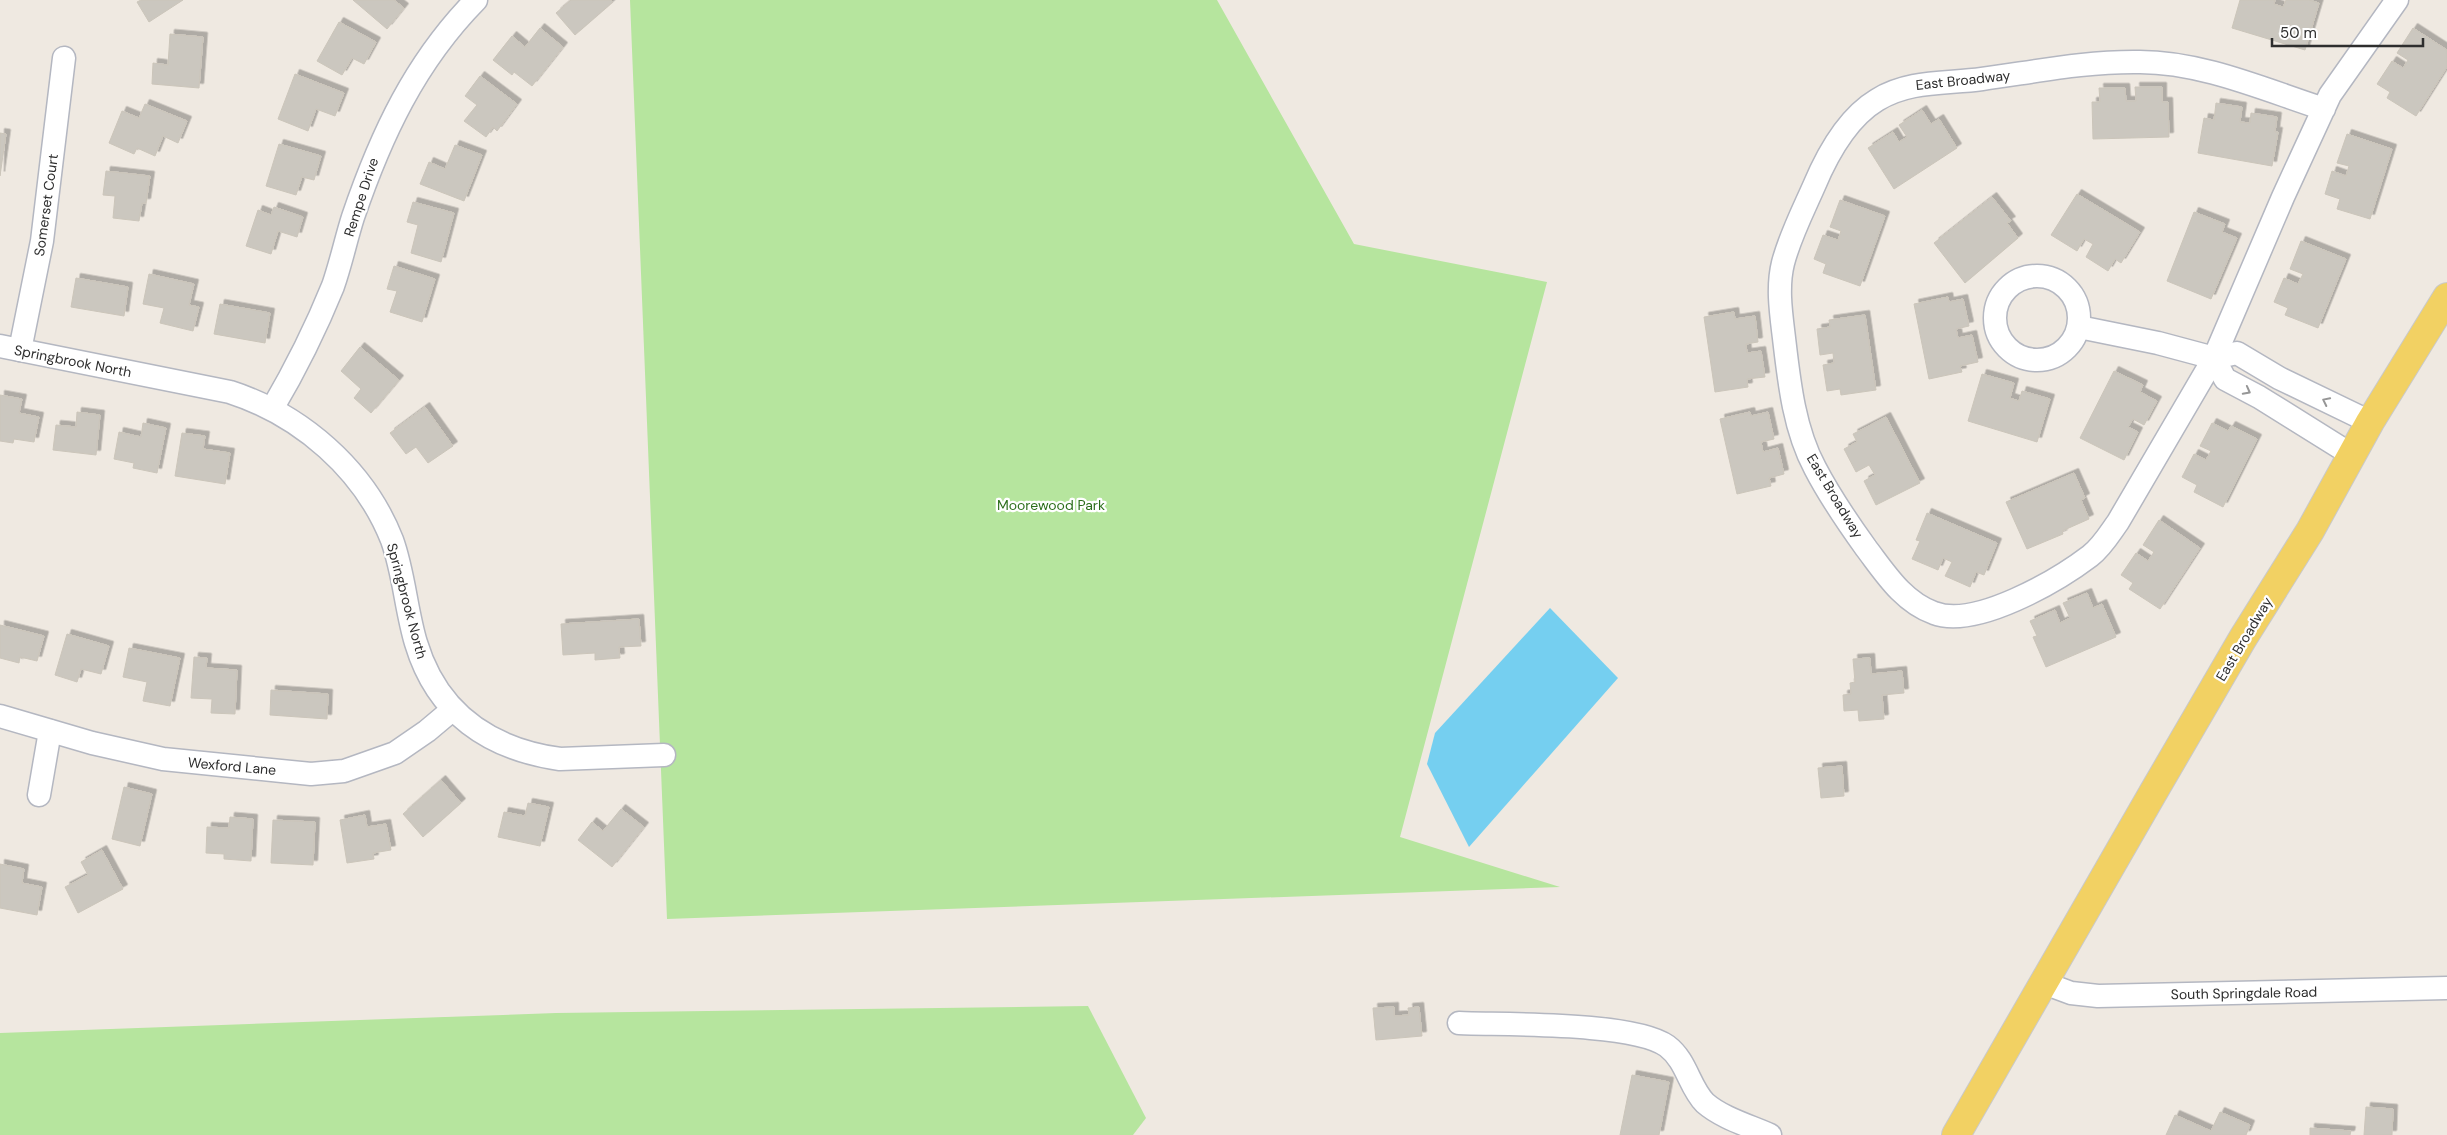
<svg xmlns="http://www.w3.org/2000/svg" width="2447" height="1135" font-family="'DM Sans',sans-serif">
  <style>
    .green { fill: #b6e59e }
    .water { fill: #75cff0 }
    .building { fill: #cbc7bf; stroke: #cbc5ba; filter: url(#shadow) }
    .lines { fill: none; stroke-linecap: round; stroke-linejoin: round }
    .minor-casing { stroke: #b4b7c1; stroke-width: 25 }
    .major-casing { stroke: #c9c9c9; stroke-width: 30 }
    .minor { stroke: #fff; stroke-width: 22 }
    .major { stroke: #f2d163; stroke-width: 28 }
    .oneway { stroke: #969696 }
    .labels { text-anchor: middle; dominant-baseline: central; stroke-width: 4.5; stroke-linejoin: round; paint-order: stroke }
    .street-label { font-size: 14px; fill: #2e2e2e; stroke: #fff }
    .park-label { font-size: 14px; fill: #2c6e1b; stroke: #fff }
  </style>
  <defs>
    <filter id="shadow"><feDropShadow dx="4.5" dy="-4.5" stdDeviation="0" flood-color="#0004"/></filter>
  </defs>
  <rect width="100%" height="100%" fill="#efe9e1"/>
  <!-- green -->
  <g class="green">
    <path d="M 630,0 L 1217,0 L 1354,244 L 1547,282 L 1400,837 L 1560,887 L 667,919 Z"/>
    <path d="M 1088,1006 L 1146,1118 L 1133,1135 L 0,1135 L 0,1033 L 556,1013 Z"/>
  </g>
  <!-- water -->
  <path class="water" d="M 1550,608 L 1618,678 L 1469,847 L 1427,764 L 1435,733 Z"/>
  <!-- building -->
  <g class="building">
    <path d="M 141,0 L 183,0 L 149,22 L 137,2 Z"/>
    <path d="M 353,0 L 394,0 L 404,8 L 387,29 Z"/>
    <path d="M 571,0 L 611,0 L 613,2 L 575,35 L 556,13 Z"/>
    <path d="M 2240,0 L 2275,0 L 2274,4 L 2283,7 L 2286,0 L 2309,0 L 2319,3 L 2305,50 L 2232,28 Z"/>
    <path d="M 339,22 L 376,42 L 364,64 L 352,58 L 342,75 L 317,61 Z"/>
    <path d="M 540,28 L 563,47 L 532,86 L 514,72 L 512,75 L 493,60 L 512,36 L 525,47 Z"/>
    <path d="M 2413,28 L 2447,50 L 2447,67 L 2416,116 L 2387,98 L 2390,92 L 2377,84 L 2392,61 L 2403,68 L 2408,60 L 2397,53 Z"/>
    <path d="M 170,34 L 203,37 L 199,88 L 152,84 L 153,63 L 168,65 Z"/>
    <path d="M 295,74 L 344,93 L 335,116 L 316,109 L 308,131 L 278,119 Z"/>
    <path d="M 480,76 L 517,104 L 497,131 L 493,127 L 486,137 L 464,121 L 477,105 L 465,96 Z"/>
    <path d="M 2135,87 L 2162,87 L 2162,102 L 2168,102 L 2169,137 L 2093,139 L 2092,102 L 2100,102 L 2099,88 L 2125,88 L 2126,101 L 2136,101 Z"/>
    <path d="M 2216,103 L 2242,107 L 2240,122 L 2250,123 L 2251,113 L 2277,117 L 2275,132 L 2278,132 L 2272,166 L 2198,153 L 2204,118 L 2214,120 Z"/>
    <path d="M 145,104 L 187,121 L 178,143 L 163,136 L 155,156 L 137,148 L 134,154 L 109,143 L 122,111 L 139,118 Z"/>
    <path d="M 1922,110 L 1931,124 L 1939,119 L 1957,148 L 1894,189 L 1868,148 L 1893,132 L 1899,142 L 1907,137 L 1899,125 Z"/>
    <path d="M 0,133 L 6,134 L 0,176 Z"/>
    <path d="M 2347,134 L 2392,149 L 2370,219 L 2337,209 L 2340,199 L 2325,194 L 2332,171 L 2346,176 L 2349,166 L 2337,163 Z"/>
    <path d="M 279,144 L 321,156 L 314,180 L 302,177 L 296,195 L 266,186 Z"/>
    <path d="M 455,145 L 482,155 L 464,201 L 420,184 L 429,162 L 445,169 Z"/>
    <path d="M 106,171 L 150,176 L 146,203 L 142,203 L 139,221 L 113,218 L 115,196 L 103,195 Z"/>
    <path d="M 2077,194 L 2140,232 L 2121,263 L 2115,259 L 2108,271 L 2086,257 L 2093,244 L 2084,239 L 2077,251 L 2051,235 Z"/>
    <path d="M 1992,197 L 2011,221 L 2007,223 L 2018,238 L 1965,283 L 1934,243 Z"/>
    <path d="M 1840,200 L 1885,216 L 1860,286 L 1823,273 L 1826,264 L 1814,259 L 1823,235 L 1838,240 L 1841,231 L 1830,227 Z"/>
    <path d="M 413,202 L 454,213 L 441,262 L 411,253 L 418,225 L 407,222 Z"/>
    <path d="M 274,207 L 303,217 L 297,237 L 278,231 L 271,254 L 246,246 L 258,210 L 271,215 Z"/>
    <path d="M 2194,212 L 2225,224 L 2222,232 L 2237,238 L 2211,299 L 2167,281 Z"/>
    <path d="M 2301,241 L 2346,259 L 2318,328 L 2285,315 L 2288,308 L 2274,302 L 2284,278 L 2298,284 L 2303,274 L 2290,269 Z"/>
    <path d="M 394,266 L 435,279 L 422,322 L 390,312 L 397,291 L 387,289 Z"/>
    <path d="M 149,274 L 194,284 L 189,305 L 199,307 L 193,331 L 160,323 L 164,308 L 143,304 Z"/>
    <path d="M 76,278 L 128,287 L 124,316 L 71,307 Z"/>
    <path d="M 1948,297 L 1949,302 L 1963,299 L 1969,326 L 1956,329 L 1958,338 L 1972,335 L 1978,362 L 1960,366 L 1962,372 L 1929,379 L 1914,304 Z"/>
    <path d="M 220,304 L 270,313 L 265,343 L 214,334 Z"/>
    <path d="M 1734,312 L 1735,319 L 1755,316 L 1758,342 L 1746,344 L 1747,353 L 1761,351 L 1765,377 L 1747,379 L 1748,387 L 1715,392 L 1704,317 Z"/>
    <path d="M 1865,315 L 1876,390 L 1841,395 L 1840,389 L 1827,391 L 1823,365 L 1834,363 L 1833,353 L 1820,355 L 1817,329 L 1830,327 L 1829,320 Z"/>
    <path d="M 360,347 L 399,380 L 371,413 L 354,398 L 361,389 L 341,371 Z"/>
    <path d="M 2114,371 L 2143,385 L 2140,392 L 2157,401 L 2144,425 L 2133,419 L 2128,427 L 2138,432 L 2124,460 L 2080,438 Z"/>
    <path d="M 1982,374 L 2014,383 L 2010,398 L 2019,401 L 2022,391 L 2050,399 L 2037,442 L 1968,421 Z"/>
    <path d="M 0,395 L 22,399 L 19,413 L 39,417 L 34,442 L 14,439 L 13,443 L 0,441 Z"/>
    <path d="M 425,407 L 453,446 L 428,463 L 416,447 L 406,454 L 390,433 Z"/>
    <path d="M 77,412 L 100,415 L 96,455 L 53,450 L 56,425 L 76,427 Z"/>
    <path d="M 1750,412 L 1751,416 L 1768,412 L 1774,439 L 1761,442 L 1763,452 L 1778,448 L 1784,474 L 1769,478 L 1771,486 L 1737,494 L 1720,419 Z"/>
    <path d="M 1886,417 L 1920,483 L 1876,505 L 1864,481 L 1875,475 L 1869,465 L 1856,472 L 1844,449 L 1857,442 L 1853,434 Z"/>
    <path d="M 143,423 L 166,428 L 157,473 L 133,468 L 134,463 L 114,459 L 119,432 L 141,437 Z"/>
    <path d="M 2212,423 L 2228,431 L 2231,426 L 2257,439 L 2223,507 L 2194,492 L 2197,485 L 2182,477 L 2194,454 L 2206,460 L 2211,451 L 2200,446 Z"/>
    <path d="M 182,433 L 205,436 L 203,449 L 230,453 L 225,484 L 175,476 Z"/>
    <path d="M 2074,473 L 2085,498 L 2081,500 L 2089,519 L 2062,531 L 2063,534 L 2027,549 L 2006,502 Z"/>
    <path d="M 1927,513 L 1997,543 L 1984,575 L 1976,572 L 1970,587 L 1945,576 L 1952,562 L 1943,558 L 1938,570 L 1912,559 L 1920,541 L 1916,540 Z"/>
    <path d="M 2159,520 L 2200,548 L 2160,609 L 2129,589 L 2133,583 L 2121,575 L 2136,553 L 2148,561 L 2154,552 L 2143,545 Z"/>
    <path d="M 2087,593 L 2093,608 L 2102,604 L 2116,637 L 2046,667 L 2033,637 L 2037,636 L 2030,621 L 2055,610 L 2060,623 L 2070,618 L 2063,603 Z"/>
    <path d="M 639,619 L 641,646 L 619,647 L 620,658 L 595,660 L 595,653 L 563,655 L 561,624 Z"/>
    <path d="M 0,625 L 44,636 L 37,661 L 20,657 L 19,663 L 0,658 Z"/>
    <path d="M 67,634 L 109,646 L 101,674 L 81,669 L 77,682 L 55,675 Z"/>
    <path d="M 129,648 L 180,658 L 170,706 L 143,701 L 147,682 L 123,677 Z"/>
    <path d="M 194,657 L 207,658 L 206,668 L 237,670 L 235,714 L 211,713 L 212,699 L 191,698 Z"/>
    <path d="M 1870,658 L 1871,674 L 1902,671 L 1904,693 L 1882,695 L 1884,719 L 1859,721 L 1858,710 L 1844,711 L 1843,695 L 1851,694 L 1850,683 L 1855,682 L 1853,659 Z"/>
    <path d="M 271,690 L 328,694 L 327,719 L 270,715 Z"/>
    <path d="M 1842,766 L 1844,796 L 1821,798 L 1818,768 Z"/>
    <path d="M 441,780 L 461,803 L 423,837 L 403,814 Z"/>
    <path d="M 124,787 L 152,794 L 140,846 L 112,839 Z"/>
    <path d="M 528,803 L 549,807 L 540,846 L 498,837 L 504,812 L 525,816 Z"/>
    <path d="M 621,809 L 644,827 L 612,867 L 578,840 L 592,822 L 603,831 Z"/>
    <path d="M 365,815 L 367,827 L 386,824 L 391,850 L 373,853 L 374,859 L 347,863 L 340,820 Z"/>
    <path d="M 230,817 L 253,819 L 251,861 L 224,859 L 224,854 L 206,853 L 207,827 L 229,828 Z"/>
    <path d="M 273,820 L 315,822 L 313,865 L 271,863 Z"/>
    <path d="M 102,850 L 123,889 L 78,913 L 65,887 L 88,875 L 81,862 Z"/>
    <path d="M 0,864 L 24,869 L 22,883 L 42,887 L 37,915 L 0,908 Z"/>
    <path d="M 1394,1007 L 1394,1016 L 1409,1015 L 1408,1008 L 1419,1007 L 1422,1036 L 1376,1040 L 1373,1008 Z"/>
    <path d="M 1632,1075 L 1669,1082 L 1659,1135 L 1620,1135 Z"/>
    <path d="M 2366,1107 L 2393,1109 L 2392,1135 L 2364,1135 Z"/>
    <path d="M 2220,1112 L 2250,1125 L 2246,1135 L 2166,1135 L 2175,1115 L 2211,1131 Z"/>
    <path d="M 2310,1128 L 2351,1131 L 2350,1135 L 2310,1135 Z"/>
  </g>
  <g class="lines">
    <defs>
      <g id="minor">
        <path d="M 2324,109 C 2265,90 2202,62 2140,62 C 2087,61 2034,72 1982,79 C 1946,84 1909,80 1877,100 C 1847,118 1827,155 1814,186 C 1803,211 1790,236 1783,263 C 1777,287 1781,313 1784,338 C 1789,381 1794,429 1815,468 C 1829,495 1848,523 1866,548 C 1885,573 1903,602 1934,613 C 1975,629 2057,581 2090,556 C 2102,547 2110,533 2118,522 L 2214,358 L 2283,197 L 2330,95 L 2397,0"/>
        <circle cx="2037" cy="318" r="42"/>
        <path d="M 2079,327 L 2158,343 L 2214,358 L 2237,353 L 2279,378 L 2370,422"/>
        <path d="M 0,346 L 230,392 C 301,415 364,469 392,540 C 404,573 406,610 416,643 C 437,713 489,749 560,759 L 664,755"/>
        <path d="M 20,350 L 42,241 L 64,58"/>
        <path d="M 2214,358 L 2225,379 L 2259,397 L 2352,455"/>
        <path d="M 272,409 C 295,370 316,328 333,286 C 341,263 346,239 353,217 C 381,135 415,62 476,0"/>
        <path d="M 0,716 L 92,743 L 163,759 L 311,774 L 344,771 L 395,753 L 427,731 L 452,710"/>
        <path d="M 39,795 L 50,731"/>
        <path d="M 2044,983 L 2071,993 L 2098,996 L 2447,988"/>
        <path d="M 1459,1023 C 1504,1025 1634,1022 1667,1046 C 1687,1061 1689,1087 1705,1103 C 1722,1118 1750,1126 1770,1135"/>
      </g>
      <path id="major" d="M 1956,1135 L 2154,791 L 2243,638 L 2310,531 L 2370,422 L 2447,297"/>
    </defs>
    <!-- minor casing -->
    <use href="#minor" class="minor-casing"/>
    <!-- major casing -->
    <use href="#major" class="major-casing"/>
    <!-- minor -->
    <use href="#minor" class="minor"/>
    <!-- major -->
    <use href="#major" class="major"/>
  </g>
  <!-- one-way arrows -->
  <defs><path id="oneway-chevron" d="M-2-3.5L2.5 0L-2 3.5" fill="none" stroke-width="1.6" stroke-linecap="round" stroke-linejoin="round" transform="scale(1.25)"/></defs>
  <g class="oneway">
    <use href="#oneway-chevron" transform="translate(2247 391) rotate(28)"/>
    <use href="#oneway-chevron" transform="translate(2326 401) rotate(-154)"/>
  </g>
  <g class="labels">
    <!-- street labels -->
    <g class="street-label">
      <text transform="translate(1963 80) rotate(-6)">East Broadway</text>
      <text transform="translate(361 197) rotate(-72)">Rempe Drive</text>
      <text transform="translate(46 205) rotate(-82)">Somerset Court</text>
      <text transform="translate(73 361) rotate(11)">Springbrook North</text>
      <text transform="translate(1835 496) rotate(59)">East Broadway</text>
      <text transform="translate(407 601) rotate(75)">Springbrook North</text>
      <text transform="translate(2244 639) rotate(-59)">East Broadway</text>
      <text transform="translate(232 766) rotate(5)">Wexford Lane</text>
      <text transform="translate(2244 993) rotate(-1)">South Springdale Road</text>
    </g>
    <!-- park labels -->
    <g class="park-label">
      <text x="1051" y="505">Moorewood Park</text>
    </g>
  </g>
  <!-- scale -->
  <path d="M2272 38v8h151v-8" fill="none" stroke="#2e2e2e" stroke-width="2.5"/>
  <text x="2280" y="38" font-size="15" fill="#2e2e2e" stroke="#ffffff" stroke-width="4" paint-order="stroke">50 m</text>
</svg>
